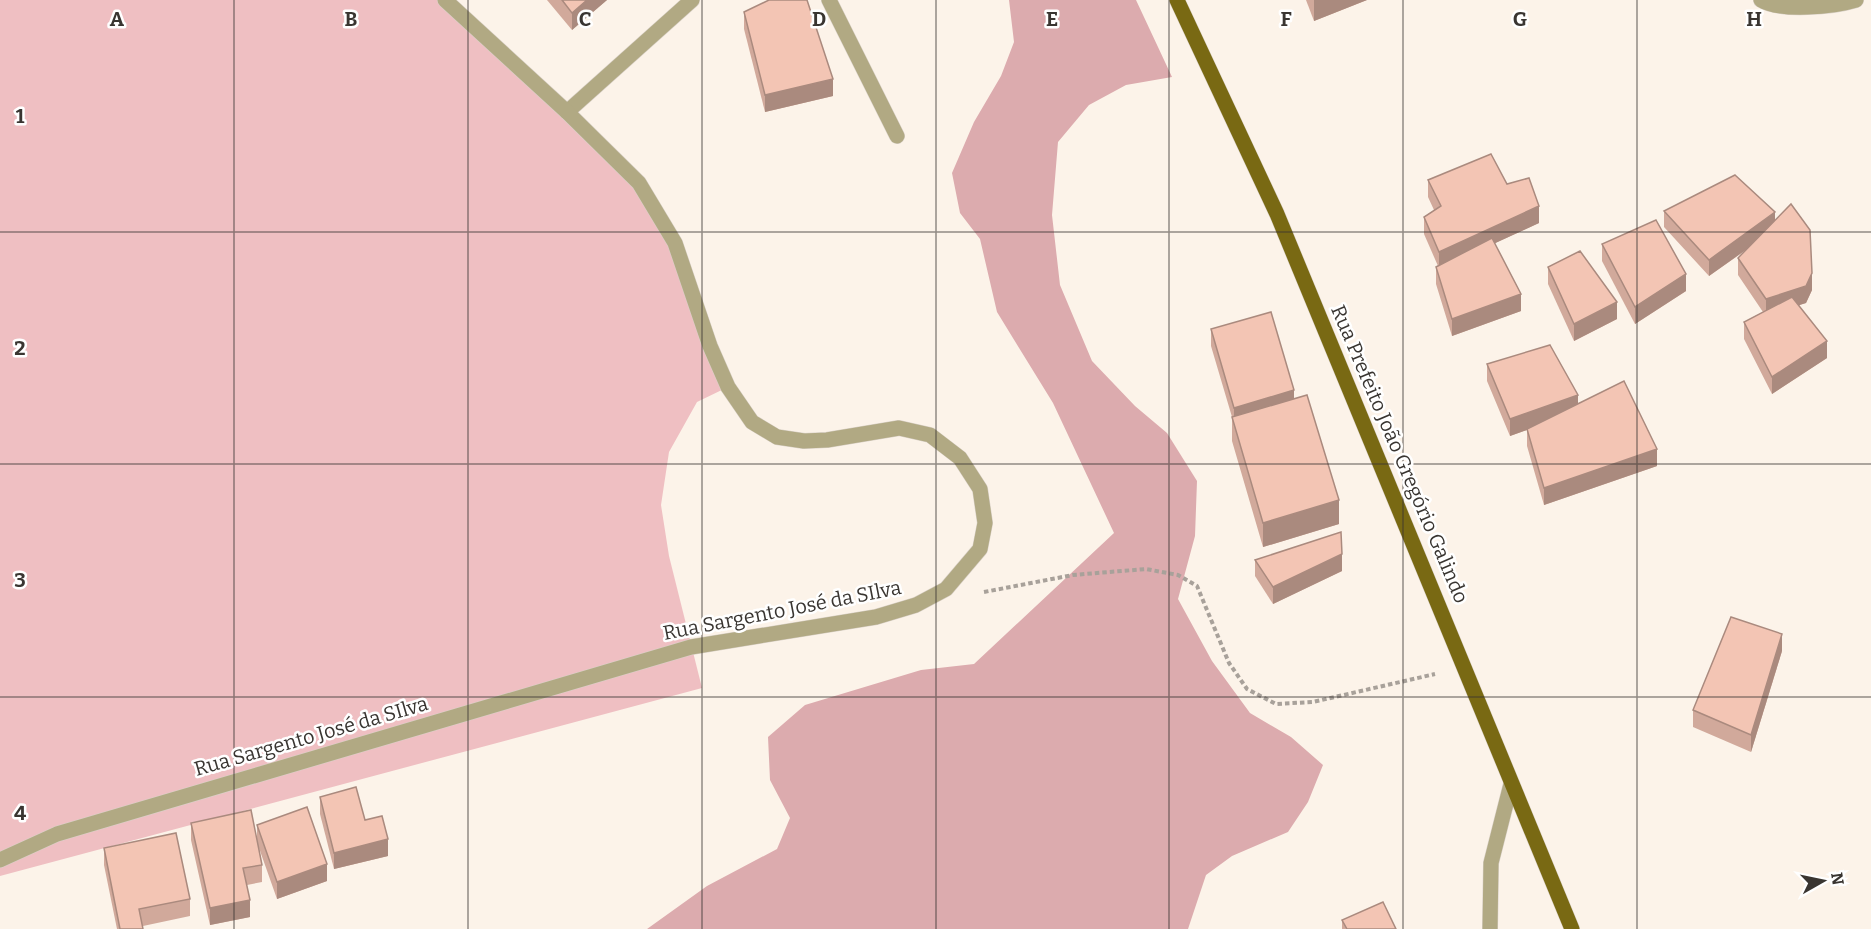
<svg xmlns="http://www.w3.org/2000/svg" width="1871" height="929" font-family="Bitter,serif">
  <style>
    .green { fill: #efbfc2 }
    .forest { fill: #dcabae }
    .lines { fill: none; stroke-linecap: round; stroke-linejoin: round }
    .minor-casing { stroke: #d9d1c8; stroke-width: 16 }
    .major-casing { stroke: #d9d1c8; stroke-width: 16 }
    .path { stroke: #a8a19a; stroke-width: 4; stroke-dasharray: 4.5 3; stroke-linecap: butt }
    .minor { stroke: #b1a983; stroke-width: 15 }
    .major { stroke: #796913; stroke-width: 15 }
    .wall { fill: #d1a99b }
    .shaded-wall { fill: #aa8a7e }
    .building { fill: #f3c5b4; stroke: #aa8a7e; stroke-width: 1.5 }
    .grid { fill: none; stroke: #393531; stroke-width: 1.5; stroke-opacity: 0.55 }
    .labels { text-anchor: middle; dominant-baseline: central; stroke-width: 5; stroke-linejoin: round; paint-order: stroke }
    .street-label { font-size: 20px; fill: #393531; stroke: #fff }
    .grid-label { font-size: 20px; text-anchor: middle; font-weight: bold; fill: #393531; stroke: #fff; stroke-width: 5; stroke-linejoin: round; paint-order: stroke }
  </style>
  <rect width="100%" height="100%" fill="#fcf3e9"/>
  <!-- green -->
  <path class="green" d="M 0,0 L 445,0 L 607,150 L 675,243 L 728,387 L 697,402 L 669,452 L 661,505 L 669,556 L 702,688 L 0,876 Z"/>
  <!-- forest -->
  <path class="forest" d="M 1009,0 L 1136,0 L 1172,77 L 1126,85 L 1089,105 L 1058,142 L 1052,215 L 1060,285 L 1092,361 L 1135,406 L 1167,433 L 1197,481 L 1195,536 L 1178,599 L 1212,661 L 1250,713 L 1291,737 L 1323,765 L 1308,802 L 1288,832 L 1232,856 L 1206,875 L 1188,929 L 647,929 L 707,886 L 777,849 L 790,818 L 770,780 L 768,737 L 805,705 L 921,670 L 974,664 L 1114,533 L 1053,403 L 997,312 L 980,239 L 960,213 L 952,173 L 974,122 L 1001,76 L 1014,42 Z"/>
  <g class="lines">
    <defs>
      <g id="minor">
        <path d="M 829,0 L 897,136"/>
        <path d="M 1761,0 C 1781,12 1833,7 1856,0"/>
        <path d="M 567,112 L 692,0"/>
        <path d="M 0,860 L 57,834 L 691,647 L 876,617 L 916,605 L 946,589 L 980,549 L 985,523 L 980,489 L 960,458 L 930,435 L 899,428 L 827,440 L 804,441 L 777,437 L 752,422 L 728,387 L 710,346 L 675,243 L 639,183 L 567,112 L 445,0"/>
        <path d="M 1490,929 L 1491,863 L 1511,784"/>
      </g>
      <path id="major" d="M 1177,0 L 1277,214 L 1572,929"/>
    </defs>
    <!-- minor casing -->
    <use href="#minor" class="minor-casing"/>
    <!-- major casing -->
    <use href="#major" class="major-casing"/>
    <!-- path -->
    <path class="path" d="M 984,592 L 1073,575 L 1146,569 L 1178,575 L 1197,586 L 1229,663 L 1247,689 L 1276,704 L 1313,702 L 1435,674"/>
    <!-- minor -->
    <use href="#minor" class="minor"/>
    <!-- major -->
    <use href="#major" class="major"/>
  </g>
  <!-- wall -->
  <g class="wall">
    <path d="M 547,0 L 607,0 L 572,30 Z"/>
    <path d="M 1306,0 L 1367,0 L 1314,21 Z"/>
    <path d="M 744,12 L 833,96 L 765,112 L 744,29 Z"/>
    <path d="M 1428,180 L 1507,184 L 1539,223 L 1495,243 L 1521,311 L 1452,336 L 1436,284 L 1436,267 L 1438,266 L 1424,234 L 1424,217 L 1434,210 L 1428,197 Z"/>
    <path d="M 1664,211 L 1775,221 L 1812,290 L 1806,303 L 1799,305 L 1827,358 L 1772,394 L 1744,339 L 1744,322 L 1763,312 L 1738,275 L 1738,258 L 1746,250 L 1709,276 L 1664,227 Z"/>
    <path d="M 1602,244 L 1686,291 L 1635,324 L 1602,261 Z"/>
    <path d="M 1548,267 L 1617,319 L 1574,341 L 1548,284 Z"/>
    <path d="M 1211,329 L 1294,399 L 1339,524 L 1263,547 L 1232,441 L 1232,417 L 1211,346 Z"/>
    <path d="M 1487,364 L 1578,404 L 1657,466 L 1544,505 L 1527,446 L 1527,430 L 1510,436 L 1487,381 Z"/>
    <path d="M 1255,560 L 1342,571 L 1273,604 L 1255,576 Z"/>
    <path d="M 1782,651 L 1751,752 L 1693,727 L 1693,710 Z"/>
    <path d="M 320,797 L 365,820 L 388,856 L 334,869 L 320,814 Z"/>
    <path d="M 191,823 L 257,839 L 257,825 L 327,881 L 277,899 L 259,848 L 262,865 L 262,882 L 247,885 L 250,917 L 210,925 L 191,840 Z"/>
    <path d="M 104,848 L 190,899 L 190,916 L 143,926 L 143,929 L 117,929 L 104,865 Z"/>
    <path d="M 1342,920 L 1396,929 L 1342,929 Z"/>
  </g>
  <!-- shaded-wall -->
  <g class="shaded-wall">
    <path d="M 587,0 L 607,0 L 572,30 L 572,13 Z"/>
    <path d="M 1314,0 L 1367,0 L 1314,21 Z"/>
    <path d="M 833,79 L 833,96 L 765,112 L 765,95 Z"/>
    <path d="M 1539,206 L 1539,223 L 1439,269 L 1439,252 Z"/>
    <path d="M 1775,212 L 1775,229 L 1709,276 L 1709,260 Z"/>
    <path d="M 1812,273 L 1812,290 L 1806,303 L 1766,316 L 1766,299 Z"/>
    <path d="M 1686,274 L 1686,291 L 1635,324 L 1635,307 Z"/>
    <path d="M 1521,294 L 1521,311 L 1452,336 L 1452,319 Z"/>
    <path d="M 1617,302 L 1617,319 L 1574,341 L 1574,324 Z"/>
    <path d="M 1827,341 L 1827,358 L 1772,394 L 1772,377 Z"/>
    <path d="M 1294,390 L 1294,407 L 1234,425 L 1234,408 Z"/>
    <path d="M 1578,395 L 1578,412 L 1510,436 L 1510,419 Z"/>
    <path d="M 1657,449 L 1657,466 L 1544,505 L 1544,488 Z"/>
    <path d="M 1339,500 L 1339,524 L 1263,547 L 1263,523 Z"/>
    <path d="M 1342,554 L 1342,571 L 1273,604 L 1273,587 Z"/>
    <path d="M 1782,634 L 1782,651 L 1751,752 L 1751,735 Z"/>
    <path d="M 388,839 L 388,856 L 334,869 L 334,853 Z"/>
    <path d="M 327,864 L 327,881 L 277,899 L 277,882 Z"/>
    <path d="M 250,900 L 250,917 L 210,925 L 210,908 Z"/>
  </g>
  <!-- building -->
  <g class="building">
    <path d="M 562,0 L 587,0 L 572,13 Z"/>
    <path d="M 769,0 L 807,0 L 833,79 L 765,95 L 744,12 Z"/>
    <path d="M 1491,154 L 1507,184 L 1529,178 L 1539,206 L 1439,252 L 1424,217 L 1441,206 L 1428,180 Z"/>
    <path d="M 1735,175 L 1775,212 L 1709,260 L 1664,211 Z"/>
    <path d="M 1791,204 L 1810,230 L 1812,273 L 1806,286 L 1766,299 L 1738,258 Z"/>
    <path d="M 1656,220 L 1686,274 L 1635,307 L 1602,244 Z"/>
    <path d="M 1492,238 L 1521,294 L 1452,319 L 1436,267 Z"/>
    <path d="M 1580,251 L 1617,302 L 1574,324 L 1548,267 Z"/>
    <path d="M 1792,297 L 1827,341 L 1772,377 L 1744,322 Z"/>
    <path d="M 1271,312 L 1294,390 L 1234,408 L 1211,329 Z"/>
    <path d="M 1550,345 L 1578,395 L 1510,419 L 1487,364 Z"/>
    <path d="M 1624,381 L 1657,449 L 1544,488 L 1527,429 Z"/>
    <path d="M 1307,395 L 1339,500 L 1263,523 L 1232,417 Z"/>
    <path d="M 1341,532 L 1342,554 L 1273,587 L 1255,560 Z"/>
    <path d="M 1731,617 L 1782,634 L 1751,735 L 1693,710 Z"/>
    <path d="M 356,787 L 365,820 L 382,816 L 388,839 L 334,853 L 320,797 Z"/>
    <path d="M 307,807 L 327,864 L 277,882 L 257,825 Z"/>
    <path d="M 251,810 L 262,865 L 243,868 L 250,900 L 210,908 L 191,823 Z"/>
    <path d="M 176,833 L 190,899 L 139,909 L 143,929 L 120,929 L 104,848 Z"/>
    <path d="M 1383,902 L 1396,929 L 1347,929 L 1342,920 Z"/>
  </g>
  <!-- grid -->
  <path class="grid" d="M 234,0 L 234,929M 468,0 L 468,929M 702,0 L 702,929M 936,0 L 936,929M 1169,0 L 1169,929M 1403,0 L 1403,929M 1637,0 L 1637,929M 0,232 L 1871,232M 0,464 L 1871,464M 0,697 L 1871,697"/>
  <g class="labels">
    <!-- street labels -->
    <g class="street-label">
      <text transform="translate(1400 454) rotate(67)">Rua Prefeito João Gregório Galindo</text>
      <text transform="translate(782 610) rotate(-11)">Rua Sargento José da SIlva</text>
      <text transform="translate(311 736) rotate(-16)">Rua Sargento José da SIlva</text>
    </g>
  </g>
  <g class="grid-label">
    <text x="117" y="26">A</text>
    <text x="351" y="26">B</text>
    <text x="585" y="26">C</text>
    <text x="819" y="26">D</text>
    <text x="1052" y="26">E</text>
    <text x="1286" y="26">F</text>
    <text x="1520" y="26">G</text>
    <text x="1754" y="26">H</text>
    <text x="20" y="123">1</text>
    <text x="20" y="355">2</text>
    <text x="20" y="587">3</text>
    <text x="20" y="820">4</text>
  </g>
  <!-- north arrow -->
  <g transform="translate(1823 881) rotate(81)" stroke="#ffffff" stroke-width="4.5" paint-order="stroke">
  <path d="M0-4.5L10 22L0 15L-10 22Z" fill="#393531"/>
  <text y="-9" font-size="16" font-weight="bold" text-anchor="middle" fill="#393531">N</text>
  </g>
</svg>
